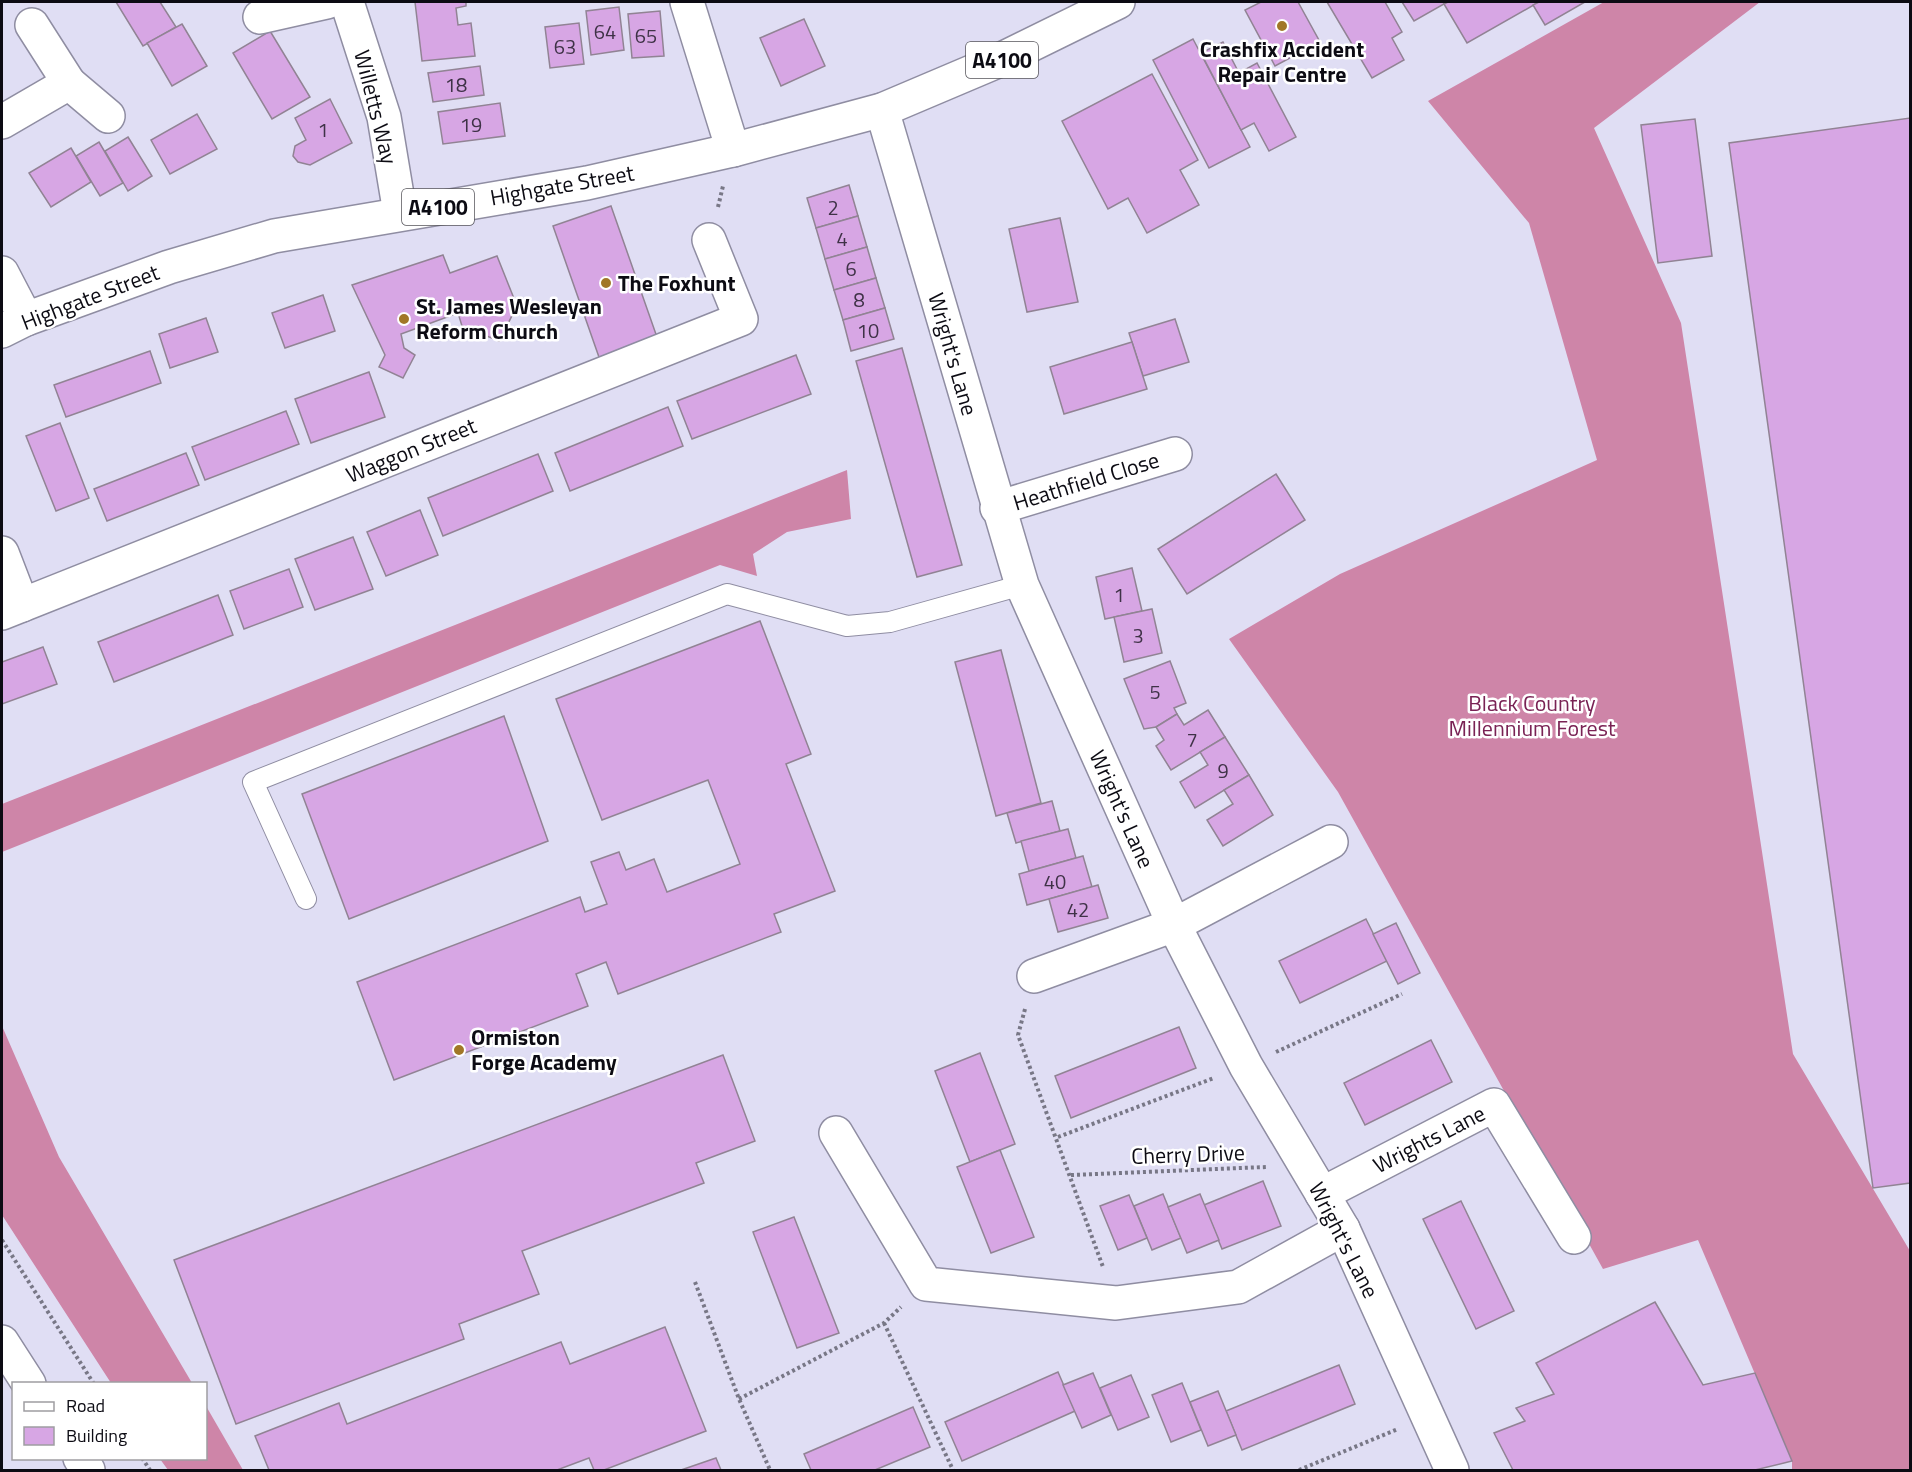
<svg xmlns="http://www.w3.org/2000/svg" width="1912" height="1472" font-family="'Titillium Web',sans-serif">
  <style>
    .forest { fill: #ce85a8 }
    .building { fill: #d7a6e4; stroke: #918394; stroke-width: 1.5 }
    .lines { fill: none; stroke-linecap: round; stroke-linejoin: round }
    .service-casing { stroke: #8f8da2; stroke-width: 22 }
    .minor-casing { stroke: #8f8da2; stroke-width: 36 }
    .tertiary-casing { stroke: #8f8da2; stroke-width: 36 }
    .primary-casing { stroke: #8f8da2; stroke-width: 36 }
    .path { stroke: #787786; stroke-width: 4; stroke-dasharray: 3 3; stroke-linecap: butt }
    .service { stroke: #fff; stroke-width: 20 }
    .minor { stroke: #fff; stroke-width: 33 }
    .tertiary { stroke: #fff; stroke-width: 33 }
    .primary { stroke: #fff; stroke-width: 33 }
    .poi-dot { fill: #a17727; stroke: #fff; stroke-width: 2 }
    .labels { text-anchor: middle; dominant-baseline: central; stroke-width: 5; stroke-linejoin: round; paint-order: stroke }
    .number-label { font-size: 20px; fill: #3f3247 }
    .shield { fill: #fff; stroke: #55545a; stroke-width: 1.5 }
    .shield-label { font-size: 21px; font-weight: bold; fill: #0c0b13 }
    .poi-label { font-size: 22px; font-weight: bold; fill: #0c0b13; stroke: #fff; text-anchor: start }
    .street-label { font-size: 22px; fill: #0c0b13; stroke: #fff }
    .park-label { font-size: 22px; fill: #792254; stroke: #fff }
  </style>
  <rect width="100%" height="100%" fill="#e0def4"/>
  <!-- forest -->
  <g class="forest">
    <path d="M 1604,2 L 1760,2 L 1594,128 L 1681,323 L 1793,1054 L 1910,1251 L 1910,1470 L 1792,1470 L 1792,1461 L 1698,1240 L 1603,1269 L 1338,792 L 1229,639 L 1340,574 L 1597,460 L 1529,223 L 1428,101 Z"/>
    <path d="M 847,470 L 851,519 L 787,532 L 753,554 L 757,576 L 720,565 L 2,852 L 2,804 Z"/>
    <path d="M 2,1026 L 59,1157 L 192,1383 L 111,1383 L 2,1215 Z"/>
    <path d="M 206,1406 L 243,1470 L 168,1470 L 160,1459 L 206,1458 Z"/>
  </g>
  <!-- building -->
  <g class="building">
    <path d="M 116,2 L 160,2 L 176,27 L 143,46 Z"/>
    <path d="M 415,2 L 466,2 L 466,6 L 456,8 L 458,25 L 471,23 L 475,56 L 422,61 Z"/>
    <path d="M 1261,2 L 1298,2 L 1320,42 L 1275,66 L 1245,10 Z"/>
    <path d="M 1327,2 L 1385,2 L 1402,32 L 1392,38 L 1404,60 L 1372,78 Z"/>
    <path d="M 1402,2 L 1443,2 L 1444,4 L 1414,21 Z"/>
    <path d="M 1448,2 L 1539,2 L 1467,43 L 1444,4 Z"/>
    <path d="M 1539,2 L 1585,2 L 1545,25 L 1533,5 Z"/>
    <path d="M 619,7 L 624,50 L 591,55 L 586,11 Z"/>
    <path d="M 660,11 L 664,56 L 632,58 L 628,14 Z"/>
    <path d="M 804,19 L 825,66 L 781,86 L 760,38 Z"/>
    <path d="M 579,23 L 584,64 L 550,68 L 545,27 Z"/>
    <path d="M 182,24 L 207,66 L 172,86 L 147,43 Z"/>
    <path d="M 270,31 L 310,97 L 272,119 L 233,53 Z"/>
    <path d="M 1193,39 L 1250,147 L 1209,168 L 1153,60 Z"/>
    <path d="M 1223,42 L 1239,73 L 1257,63 L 1296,137 L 1269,151 L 1254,123 L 1241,130 L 1201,53 Z"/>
    <path d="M 480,66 L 484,95 L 433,102 L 428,73 Z"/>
    <path d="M 1152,74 L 1198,160 L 1180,170 L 1199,205 L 1147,233 L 1128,198 L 1108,209 L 1062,121 Z"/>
    <path d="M 330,99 L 352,143 L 310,165 L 298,162 L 293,156 L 295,146 L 306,140 L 295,118 Z"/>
    <path d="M 500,103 L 505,136 L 443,144 L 438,112 Z"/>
    <path d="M 197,114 L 217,149 L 170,174 L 151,140 Z"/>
    <path d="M 1910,118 L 1910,1183 L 1873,1188 L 1729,143 Z"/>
    <path d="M 1695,119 L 1712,256 L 1658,263 L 1641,125 Z"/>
    <path d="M 128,137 L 152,176 L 128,191 L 105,151 Z"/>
    <path d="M 99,142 L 123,183 L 100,196 L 76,156 Z"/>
    <path d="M 71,148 L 91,182 L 51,207 L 29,173 Z"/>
    <path d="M 849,185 L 858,216 L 816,228 L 807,198 Z"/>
    <path d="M 611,206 L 658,340 L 600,360 L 553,226 Z"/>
    <path d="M 858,216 L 867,247 L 825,259 L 816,228 Z"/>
    <path d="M 1060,218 L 1078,302 L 1027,312 L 1009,229 Z"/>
    <path d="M 867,247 L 876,278 L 834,290 L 825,259 Z"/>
    <path d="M 443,255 L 450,273 L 497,256 L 517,306 L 499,341 L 462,326 L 458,313 L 401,334 L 404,348 L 415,355 L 403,378 L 379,367 L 385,355 L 352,285 Z"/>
    <path d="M 876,278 L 885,308 L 843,320 L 834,290 Z"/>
    <path d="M 323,295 L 335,331 L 285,348 L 272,313 Z"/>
    <path d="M 885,308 L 894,339 L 851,351 L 843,320 Z"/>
    <path d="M 206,318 L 218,352 L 170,368 L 159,334 Z"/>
    <path d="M 1175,319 L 1189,362 L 1143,376 L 1129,333 Z"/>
    <path d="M 1132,342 L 1147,389 L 1064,414 L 1050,367 Z"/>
    <path d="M 902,348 L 962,565 L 917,577 L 856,361 Z"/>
    <path d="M 150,351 L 161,383 L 66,417 L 54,385 Z"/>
    <path d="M 796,355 L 811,394 L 692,439 L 677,401 Z"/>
    <path d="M 369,372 L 385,417 L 311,443 L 295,399 Z"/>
    <path d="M 668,407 L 683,446 L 570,491 L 555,453 Z"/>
    <path d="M 286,411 L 299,444 L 205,480 L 192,447 Z"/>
    <path d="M 60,423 L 89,498 L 56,511 L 26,436 Z"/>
    <path d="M 186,453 L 199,485 L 107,521 L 94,489 Z"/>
    <path d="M 538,454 L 553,491 L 443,536 L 428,498 Z"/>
    <path d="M 1276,474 L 1305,520 L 1187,594 L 1158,549 Z"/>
    <path d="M 420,510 L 438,555 L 386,576 L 367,532 Z"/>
    <path d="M 353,537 L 373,589 L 315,610 L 295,559 Z"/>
    <path d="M 1132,568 L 1142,611 L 1105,619 L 1096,577 Z"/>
    <path d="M 289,569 L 303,607 L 244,629 L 230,591 Z"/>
    <path d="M 218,595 L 233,635 L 114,682 L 98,642 Z"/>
    <path d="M 1152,609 L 1162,653 L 1124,662 L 1114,617 Z"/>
    <path d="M 760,621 L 811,754 L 786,764 L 835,891 L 774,914 L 781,932 L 618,994 L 606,962 L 576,974 L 588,1006 L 394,1080 L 357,982 L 580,897 L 585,912 L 607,904 L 591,862 L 619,852 L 626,870 L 654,859 L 667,892 L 740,864 L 708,780 L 602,820 L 556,699 Z"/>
    <path d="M 43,647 L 57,684 L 2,704 L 2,662 Z"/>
    <path d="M 1001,650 L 1041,803 L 996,816 L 955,662 Z"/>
    <path d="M 1170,661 L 1186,703 L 1174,708 L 1177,714 L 1156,727 L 1144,729 L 1124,679 Z"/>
    <path d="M 1208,710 L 1225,737 L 1171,770 L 1156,746 L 1164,740 L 1156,727 L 1177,714 L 1184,725 Z"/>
    <path d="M 504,716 L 548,841 L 349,919 L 302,794 Z"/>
    <path d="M 1225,737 L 1249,775 L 1195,808 L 1180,782 L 1208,765 L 1200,752 Z"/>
    <path d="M 1249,775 L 1273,815 L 1223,846 L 1207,820 L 1233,804 L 1224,790 Z"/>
    <path d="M 1052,801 L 1060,831 L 1016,843 L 1007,813 Z"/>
    <path d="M 1068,829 L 1076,858 L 1029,871 L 1021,841 Z"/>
    <path d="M 1083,856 L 1092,887 L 1027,905 L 1019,874 Z"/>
    <path d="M 1098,885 L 1108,918 L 1058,932 L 1049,899 Z"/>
    <path d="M 1366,919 L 1387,961 L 1300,1003 L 1279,961 Z"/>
    <path d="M 1396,923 L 1420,973 L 1398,984 L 1373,934 Z"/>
    <path d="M 1179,1027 L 1196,1068 L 1071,1118 L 1055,1076 Z"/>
    <path d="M 1431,1040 L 1452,1082 L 1365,1125 L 1344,1083 Z"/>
    <path d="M 980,1053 L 1015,1144 L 970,1162 L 935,1071 Z"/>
    <path d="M 723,1055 L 755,1141 L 696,1163 L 704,1183 L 522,1251 L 539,1294 L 459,1324 L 464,1339 L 236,1424 L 174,1260 Z"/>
    <path d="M 1000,1150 L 1034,1237 L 991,1253 L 957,1167 Z"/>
    <path d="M 1263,1181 L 1281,1226 L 1222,1249 L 1204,1205 Z"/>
    <path d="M 1163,1194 L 1181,1238 L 1152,1250 L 1134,1206 Z"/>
    <path d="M 1200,1194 L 1219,1240 L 1187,1253 L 1168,1207 Z"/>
    <path d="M 1129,1195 L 1147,1238 L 1118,1250 L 1100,1206 Z"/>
    <path d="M 1461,1201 L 1514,1311 L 1476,1329 L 1423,1219 Z"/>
    <path d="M 794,1217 L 839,1333 L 797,1348 L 753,1232 Z"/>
    <path d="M 1655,1302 L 1703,1385 L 1755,1373 L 1792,1461 L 1755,1470 L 1513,1470 L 1494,1433 L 1525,1421 L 1516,1408 L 1554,1394 L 1536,1363 Z"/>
    <path d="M 665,1327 L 706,1431 L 604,1470 L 594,1470 L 589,1458 L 557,1470 L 269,1470 L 255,1436 L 339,1403 L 347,1424 L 561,1342 L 570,1364 Z"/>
    <path d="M 1339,1365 L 1355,1404 L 1242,1450 L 1226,1411 Z"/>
    <path d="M 1058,1372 L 1075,1411 L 962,1461 L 945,1422 Z"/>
    <path d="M 1093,1373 L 1111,1415 L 1082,1428 L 1063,1385 Z"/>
    <path d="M 1131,1375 L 1149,1417 L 1118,1430 L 1100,1388 Z"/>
    <path d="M 1182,1383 L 1201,1430 L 1171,1442 L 1152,1395 Z"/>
    <path d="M 1218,1391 L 1236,1435 L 1208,1446 L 1190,1402 Z"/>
    <path d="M 913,1407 L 930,1447 L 875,1470 L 811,1470 L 804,1454 Z"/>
    <path d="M 716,1458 L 721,1470 L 681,1470 Z"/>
  </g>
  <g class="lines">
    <defs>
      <path id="service" d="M 306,899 L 253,782 L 727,594 L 847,626 L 890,622 L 1022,585"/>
      <g id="minor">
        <path d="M 347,2 L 384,117 L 400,213"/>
        <path d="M 687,2 L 733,150"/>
        <path d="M 260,17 L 327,2"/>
        <path d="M 69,83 L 108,116"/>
        <path d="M 2,122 L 69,83 L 32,25"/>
        <path d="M 2,273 L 26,319"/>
        <path d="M 997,508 L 1175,454"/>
        <path d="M 2,553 L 22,605"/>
        <path d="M 2,613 L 741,319 L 709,240"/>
        <path d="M 1034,976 L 1174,925 L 1331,842"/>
        <path d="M 836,1133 L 926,1284 L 1116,1303 L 1238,1287 L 1343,1229"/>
        <path d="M 1322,1194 L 1494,1105 L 1574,1237"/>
      </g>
      <path id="tertiary" d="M 882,110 L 1022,585 L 1174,925 L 1246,1066 L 1343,1229 L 1452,1470"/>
      <g id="primary">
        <path d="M 2,331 L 26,319 L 169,267 L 274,236 L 587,183 L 733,150 L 882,110 L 1000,60 L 1118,2"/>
        <path d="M 2,1342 L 29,1384"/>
        <path d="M 80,1458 L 88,1470"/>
      </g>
    </defs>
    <!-- service casing -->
    <use href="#service" class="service-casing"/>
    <!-- minor casing -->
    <use href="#minor" class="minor-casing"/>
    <!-- tertiary casing -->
    <use href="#tertiary" class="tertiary-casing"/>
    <!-- primary casing -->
    <use href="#primary" class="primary-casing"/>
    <!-- path -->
    <g class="path">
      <path d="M 718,207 L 723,186"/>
      <path d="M 1025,1009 L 1018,1035 L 1103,1267"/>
      <path d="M 1276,1052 L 1402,994"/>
      <path d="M 1058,1137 L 1214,1078"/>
      <path d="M 1071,1175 L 1266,1167"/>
      <path d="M 2,1240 L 94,1384"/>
      <path d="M 695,1282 L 739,1399 L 770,1470"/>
      <path d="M 884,1323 L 953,1470"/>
      <path d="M 739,1399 L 884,1323 L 901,1307"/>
      <path d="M 142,1458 L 150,1470"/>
      <path d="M 1299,1470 L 1398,1429"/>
    </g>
    <!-- service -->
    <use href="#service" class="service"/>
    <!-- minor -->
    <use href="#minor" class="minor"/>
    <!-- tertiary -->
    <use href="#tertiary" class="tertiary"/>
    <!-- primary -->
    <use href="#primary" class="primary"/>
  </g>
  <!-- markers -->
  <g class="poi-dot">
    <circle cx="1282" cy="26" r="6"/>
    <circle cx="606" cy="283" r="6"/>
    <circle cx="404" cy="319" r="6"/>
    <circle cx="459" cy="1050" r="6"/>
  </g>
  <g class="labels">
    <!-- number labels -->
    <g class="number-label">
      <text x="605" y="31">64</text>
      <text x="646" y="35">65</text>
      <text x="565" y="46">63</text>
      <text x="456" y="84">18</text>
      <text x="471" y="124">19</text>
      <text x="323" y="129">1</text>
      <text x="833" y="207">2</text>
      <text x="842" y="238">4</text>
      <text x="851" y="268">6</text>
      <text x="859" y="299">8</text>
      <text x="868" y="330">10</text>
      <text x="1119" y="594">1</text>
      <text x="1138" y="635">3</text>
      <text x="1155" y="691">5</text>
      <text x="1192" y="739">7</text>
      <text x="1223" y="770">9</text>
      <text x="1055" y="881">40</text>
      <text x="1078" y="909">42</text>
    </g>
    <!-- shield labels -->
    <g class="shield">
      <rect x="966" y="42" width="72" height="36" rx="4.5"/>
      <rect x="402" y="189" width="72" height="36" rx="4.5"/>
    </g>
    <g class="shield-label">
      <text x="1002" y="60">A4100</text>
      <text x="438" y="207">A4100</text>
    </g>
    <!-- poi labels -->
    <g class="poi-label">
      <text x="1282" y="49" text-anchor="middle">Crashfix Accident<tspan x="1282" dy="25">Repair Centre</tspan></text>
      <text x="618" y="283">The Foxhunt</text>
      <text x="416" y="306">St. James Wesleyan<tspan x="416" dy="25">Reform Church</tspan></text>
      <text x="471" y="1037">Ormiston<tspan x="471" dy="25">Forge Academy</tspan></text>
    </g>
    <!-- street labels -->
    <g class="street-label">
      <text transform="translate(376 107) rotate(76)">Willetts Way</text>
      <text transform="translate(562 185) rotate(-10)">Highgate Street</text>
      <text transform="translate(90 297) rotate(-21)">Highgate Street</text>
      <text transform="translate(953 354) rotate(74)">Wright's Lane</text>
      <text transform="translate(411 450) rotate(-22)">Waggon Street</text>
      <text transform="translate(1086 481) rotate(-17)">Heathfield Close</text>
      <text transform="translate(1122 809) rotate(66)">Wright's Lane</text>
      <text transform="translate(1429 1139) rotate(-27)">Wrights Lane</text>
      <text transform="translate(1188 1154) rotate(-2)">Cherry Drive</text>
      <text transform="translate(1344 1240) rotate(63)">Wright's Lane</text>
    </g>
    <!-- park labels -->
    <g class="park-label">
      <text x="1532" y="703">Black Country<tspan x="1532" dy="25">Millennium Forest</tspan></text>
    </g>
  </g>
  <!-- border -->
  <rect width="1912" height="1472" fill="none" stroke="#0c0b13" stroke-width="6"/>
  <!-- legend -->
  <rect x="12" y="1382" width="195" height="78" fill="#ffffff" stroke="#9e9da1" stroke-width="1.5"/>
  <rect x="24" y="1402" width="30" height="9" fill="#ffffff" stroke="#9e9da1" stroke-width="1.5"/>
  <text x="66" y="1412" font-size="18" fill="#0c0b13">Road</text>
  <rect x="24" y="1427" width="30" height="18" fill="#d7a6e4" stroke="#9e9da1" stroke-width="1.5"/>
  <text x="66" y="1442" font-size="18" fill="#0c0b13">Building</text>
</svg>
